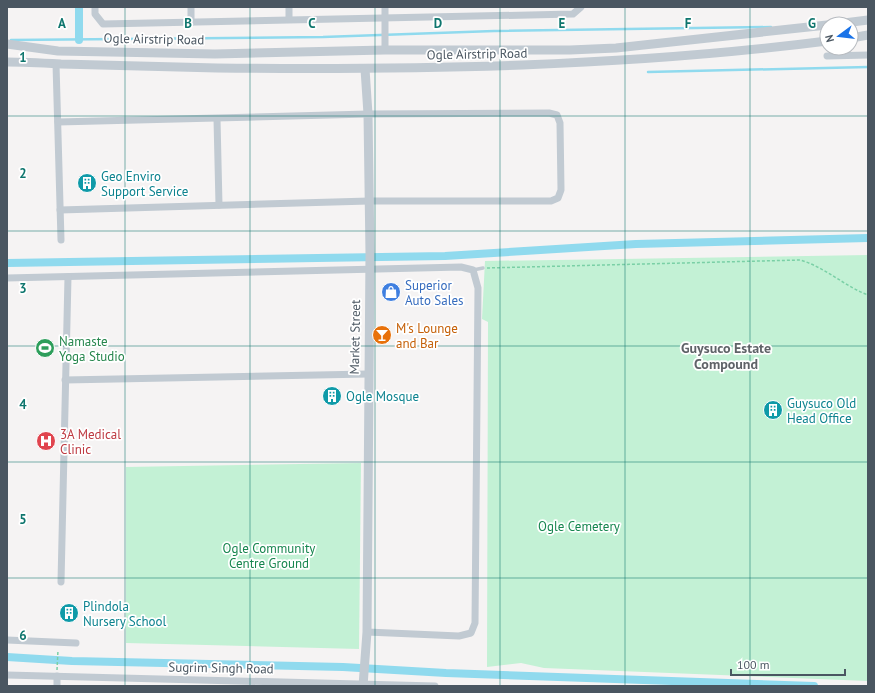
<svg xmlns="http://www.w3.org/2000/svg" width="875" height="693" font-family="'PT Sans',sans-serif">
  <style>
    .green { fill: #c3f1d5 }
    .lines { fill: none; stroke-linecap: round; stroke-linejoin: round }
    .stream { stroke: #90daee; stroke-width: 2.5 }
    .canal { stroke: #90daee; stroke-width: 8 }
    .path { stroke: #7ad0a6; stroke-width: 1.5; stroke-dasharray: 3 2; stroke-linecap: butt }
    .service { stroke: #c1cad2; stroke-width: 3.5 }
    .minor { stroke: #c1cad2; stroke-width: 7 }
    .tertiary { stroke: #c1cad2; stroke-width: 9 }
    .grid { fill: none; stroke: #0f766e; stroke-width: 1; stroke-opacity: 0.55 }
    .labels { text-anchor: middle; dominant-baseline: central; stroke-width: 3.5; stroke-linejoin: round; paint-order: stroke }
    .street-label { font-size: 13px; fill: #4a5661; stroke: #fff }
    .culture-label { font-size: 13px; fill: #0d838f; stroke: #fff; text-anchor: start }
    .shop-label { font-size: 13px; fill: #366cbe; stroke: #fff; text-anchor: start }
    .food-label { font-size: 13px; fill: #c56008; stroke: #fff; text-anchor: start }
    .leisure-label { font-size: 13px; fill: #27864d; stroke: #fff; text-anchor: start }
    .health-label { font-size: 13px; fill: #be3a42; stroke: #fff; text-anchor: start }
    .park-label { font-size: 13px; fill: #17864f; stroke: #fff }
    .neighbourhood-label { font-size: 14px; font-weight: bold; fill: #5f6368; stroke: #fff }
    .grid-label { font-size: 13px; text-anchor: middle; font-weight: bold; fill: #0f766e; stroke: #fff; stroke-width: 3.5; stroke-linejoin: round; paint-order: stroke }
  </style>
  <rect width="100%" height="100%" fill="#f5f3f3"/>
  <!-- green -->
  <g class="green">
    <path d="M 868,255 L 868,681 L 544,668 L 521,663 L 487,667 L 488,322 L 482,319 L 485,261 Z"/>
    <path d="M 361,463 L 359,649 L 126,643 L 126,467 Z"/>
  </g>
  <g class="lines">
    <!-- stream -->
    <g class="stream">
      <path d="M 11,40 L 323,37 L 494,31 L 771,27"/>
      <path d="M 648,72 L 868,67"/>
      <path d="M 706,686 L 706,683"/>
    </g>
    <!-- canal -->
    <g class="canal">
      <path d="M 79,7 L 79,40"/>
      <path d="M 7,263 L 445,256 L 636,244 L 868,238"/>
      <path d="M 7,657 L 72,661 L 343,667 L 446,673 L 814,686"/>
    </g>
    <!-- path -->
    <g class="path">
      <path d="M 487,268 L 800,260 C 825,267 844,286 868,295"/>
      <path d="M 57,670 L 58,650"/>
    </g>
    <!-- service -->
    <path class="service" d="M 473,270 L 483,268"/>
    <!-- minor -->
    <g class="minor">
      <path d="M 95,7 L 95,14 L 103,24 L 573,14 L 581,7"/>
      <path d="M 191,7 L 191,23"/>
      <path d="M 289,7 L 289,19"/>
      <path d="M 385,7 L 385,50"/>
      <path d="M 827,56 L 868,55"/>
      <path d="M 56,64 L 61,240"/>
      <path d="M 217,119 L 219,205"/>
      <path d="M 58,122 L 368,114 L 549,113 L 557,115 L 560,123 L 561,190 L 558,198 L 551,201 L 369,201 L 60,210"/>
      <path d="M 7,278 L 461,267 L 473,270 L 478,288 L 475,623 L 471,633 L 459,636 L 367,632"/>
      <path d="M 65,380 L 368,374"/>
      <path d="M 61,582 L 68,277"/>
      <path d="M 7,640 L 76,643"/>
      <path d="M 7,675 L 435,686"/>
      <path d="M 57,686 L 57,676"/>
    </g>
    <!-- tertiary -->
    <g class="tertiary">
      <path d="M 836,24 L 868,20"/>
      <path d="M 851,38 L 868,35"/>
      <path d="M 7,44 L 58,51 L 215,54 L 385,50 L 570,50 L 616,48 L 827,25"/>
      <path d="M 7,62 C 25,62 43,63 61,64 C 113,65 165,67 217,68 C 421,70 624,67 827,41"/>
      <path d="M 363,686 L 367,632 L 370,254 L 368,114 L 365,69"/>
    </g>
  </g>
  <!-- grid -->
  <path class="grid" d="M 125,7 L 125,686M 250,7 L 250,686M 375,7 L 375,686M 500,7 L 500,686M 625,7 L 625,686M 750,7 L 750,686M 7,116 L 868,116M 7,231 L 868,231M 7,346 L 868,346M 7,462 L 868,462M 7,578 L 868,578"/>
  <!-- icons -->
  <defs>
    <symbol id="building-disc" viewBox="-11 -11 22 22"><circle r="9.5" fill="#0f9aa8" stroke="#fff"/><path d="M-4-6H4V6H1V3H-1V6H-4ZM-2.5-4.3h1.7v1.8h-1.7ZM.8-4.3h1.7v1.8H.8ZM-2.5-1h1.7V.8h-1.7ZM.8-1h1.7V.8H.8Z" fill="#fff"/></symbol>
    <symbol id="shop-disc" viewBox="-11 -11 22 22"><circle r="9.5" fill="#3f7fe0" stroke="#fff"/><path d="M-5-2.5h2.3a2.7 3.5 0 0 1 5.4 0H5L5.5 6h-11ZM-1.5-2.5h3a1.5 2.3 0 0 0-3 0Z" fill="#fff"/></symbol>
    <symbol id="bar-disc" viewBox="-11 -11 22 22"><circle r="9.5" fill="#e8710a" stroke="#fff"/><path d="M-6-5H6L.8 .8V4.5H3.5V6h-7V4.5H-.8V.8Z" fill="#fff"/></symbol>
    <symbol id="stadium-disc" viewBox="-11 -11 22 22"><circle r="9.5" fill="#2e9e5b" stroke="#fff"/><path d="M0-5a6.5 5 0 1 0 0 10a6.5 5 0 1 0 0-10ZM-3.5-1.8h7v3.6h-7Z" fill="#fff"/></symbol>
    <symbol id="hospital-disc" viewBox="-11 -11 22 22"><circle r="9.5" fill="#e0444e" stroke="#fff"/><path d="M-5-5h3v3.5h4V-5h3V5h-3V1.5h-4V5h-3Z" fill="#fff"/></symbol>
  </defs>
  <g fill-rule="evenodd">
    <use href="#building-disc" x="76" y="172" width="22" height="22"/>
    <use href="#shop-disc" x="380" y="281" width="22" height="22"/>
    <use href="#bar-disc" x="371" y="324" width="22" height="22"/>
    <use href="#stadium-disc" x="34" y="337" width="22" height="22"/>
    <use href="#building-disc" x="321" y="385" width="22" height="22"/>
    <use href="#building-disc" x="762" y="399" width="22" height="22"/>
    <use href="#hospital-disc" x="35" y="430" width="22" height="22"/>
    <use href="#building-disc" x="58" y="602" width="22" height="22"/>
  </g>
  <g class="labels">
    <!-- street labels -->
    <g class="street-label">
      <text transform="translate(154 39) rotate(1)">Ogle Airstrip Road</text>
      <text transform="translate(477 54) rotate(-1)">Ogle Airstrip Road</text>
      <text transform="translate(355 337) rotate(-89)">Market Street</text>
      <text transform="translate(221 668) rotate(1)">Sugrim Singh Road</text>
    </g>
    <!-- culture labels -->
    <g class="culture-label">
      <text x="101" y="176">Geo Enviro<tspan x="101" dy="15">Support Service</tspan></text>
      <text x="346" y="396">Ogle Mosque</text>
      <text x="787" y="403">Guysuco Old<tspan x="787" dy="15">Head Office</tspan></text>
      <text x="83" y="606">Plindola<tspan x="83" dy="15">Nursery School</tspan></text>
    </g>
    <!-- shop labels -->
    <g class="shop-label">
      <text x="405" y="285">Superior<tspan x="405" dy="15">Auto Sales</tspan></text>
    </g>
    <!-- food labels -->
    <g class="food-label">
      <text x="396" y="328">M's Lounge<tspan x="396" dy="15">and Bar</tspan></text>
    </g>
    <!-- leisure labels -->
    <g class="leisure-label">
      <text x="59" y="341">Namaste<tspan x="59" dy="15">Yoga Studio</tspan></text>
    </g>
    <!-- health labels -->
    <g class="health-label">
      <text x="60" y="434">3A Medical<tspan x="60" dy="15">Clinic</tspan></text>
    </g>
    <!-- park labels -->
    <g class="park-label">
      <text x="579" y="526">Ogle Cemetery</text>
      <text x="269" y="548">Ogle Community<tspan x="269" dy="15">Centre Ground</tspan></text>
    </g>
    <!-- neighbourhood labels -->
    <g class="neighbourhood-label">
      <text x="726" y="348">Guysuco Estate<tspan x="726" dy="16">Compound</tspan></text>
    </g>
  </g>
  <g class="grid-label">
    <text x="62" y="28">A</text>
    <text x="188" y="28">B</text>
    <text x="312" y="28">C</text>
    <text x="438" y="28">D</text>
    <text x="562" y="28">E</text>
    <text x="688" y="28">F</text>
    <text x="812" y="28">G</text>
    <text x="23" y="62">1</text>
    <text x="23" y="178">2</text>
    <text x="23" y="293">3</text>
    <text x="23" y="409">4</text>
    <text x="23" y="524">5</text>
    <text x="23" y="640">6</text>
  </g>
  <!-- border -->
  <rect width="875" height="693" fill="none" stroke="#4a5661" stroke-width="16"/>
  <!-- north arrow -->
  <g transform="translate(839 36) rotate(255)"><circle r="19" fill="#ffffff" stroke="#b7bbc0"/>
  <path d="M0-3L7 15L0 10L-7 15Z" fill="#1a73e8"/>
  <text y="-6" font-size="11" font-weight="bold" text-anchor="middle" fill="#4a5661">N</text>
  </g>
  <!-- scale -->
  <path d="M731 669v6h114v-6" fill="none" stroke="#4a5661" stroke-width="2"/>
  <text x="737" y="669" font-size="12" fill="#4a5661" stroke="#ffffff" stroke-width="3" paint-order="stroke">100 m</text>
</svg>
